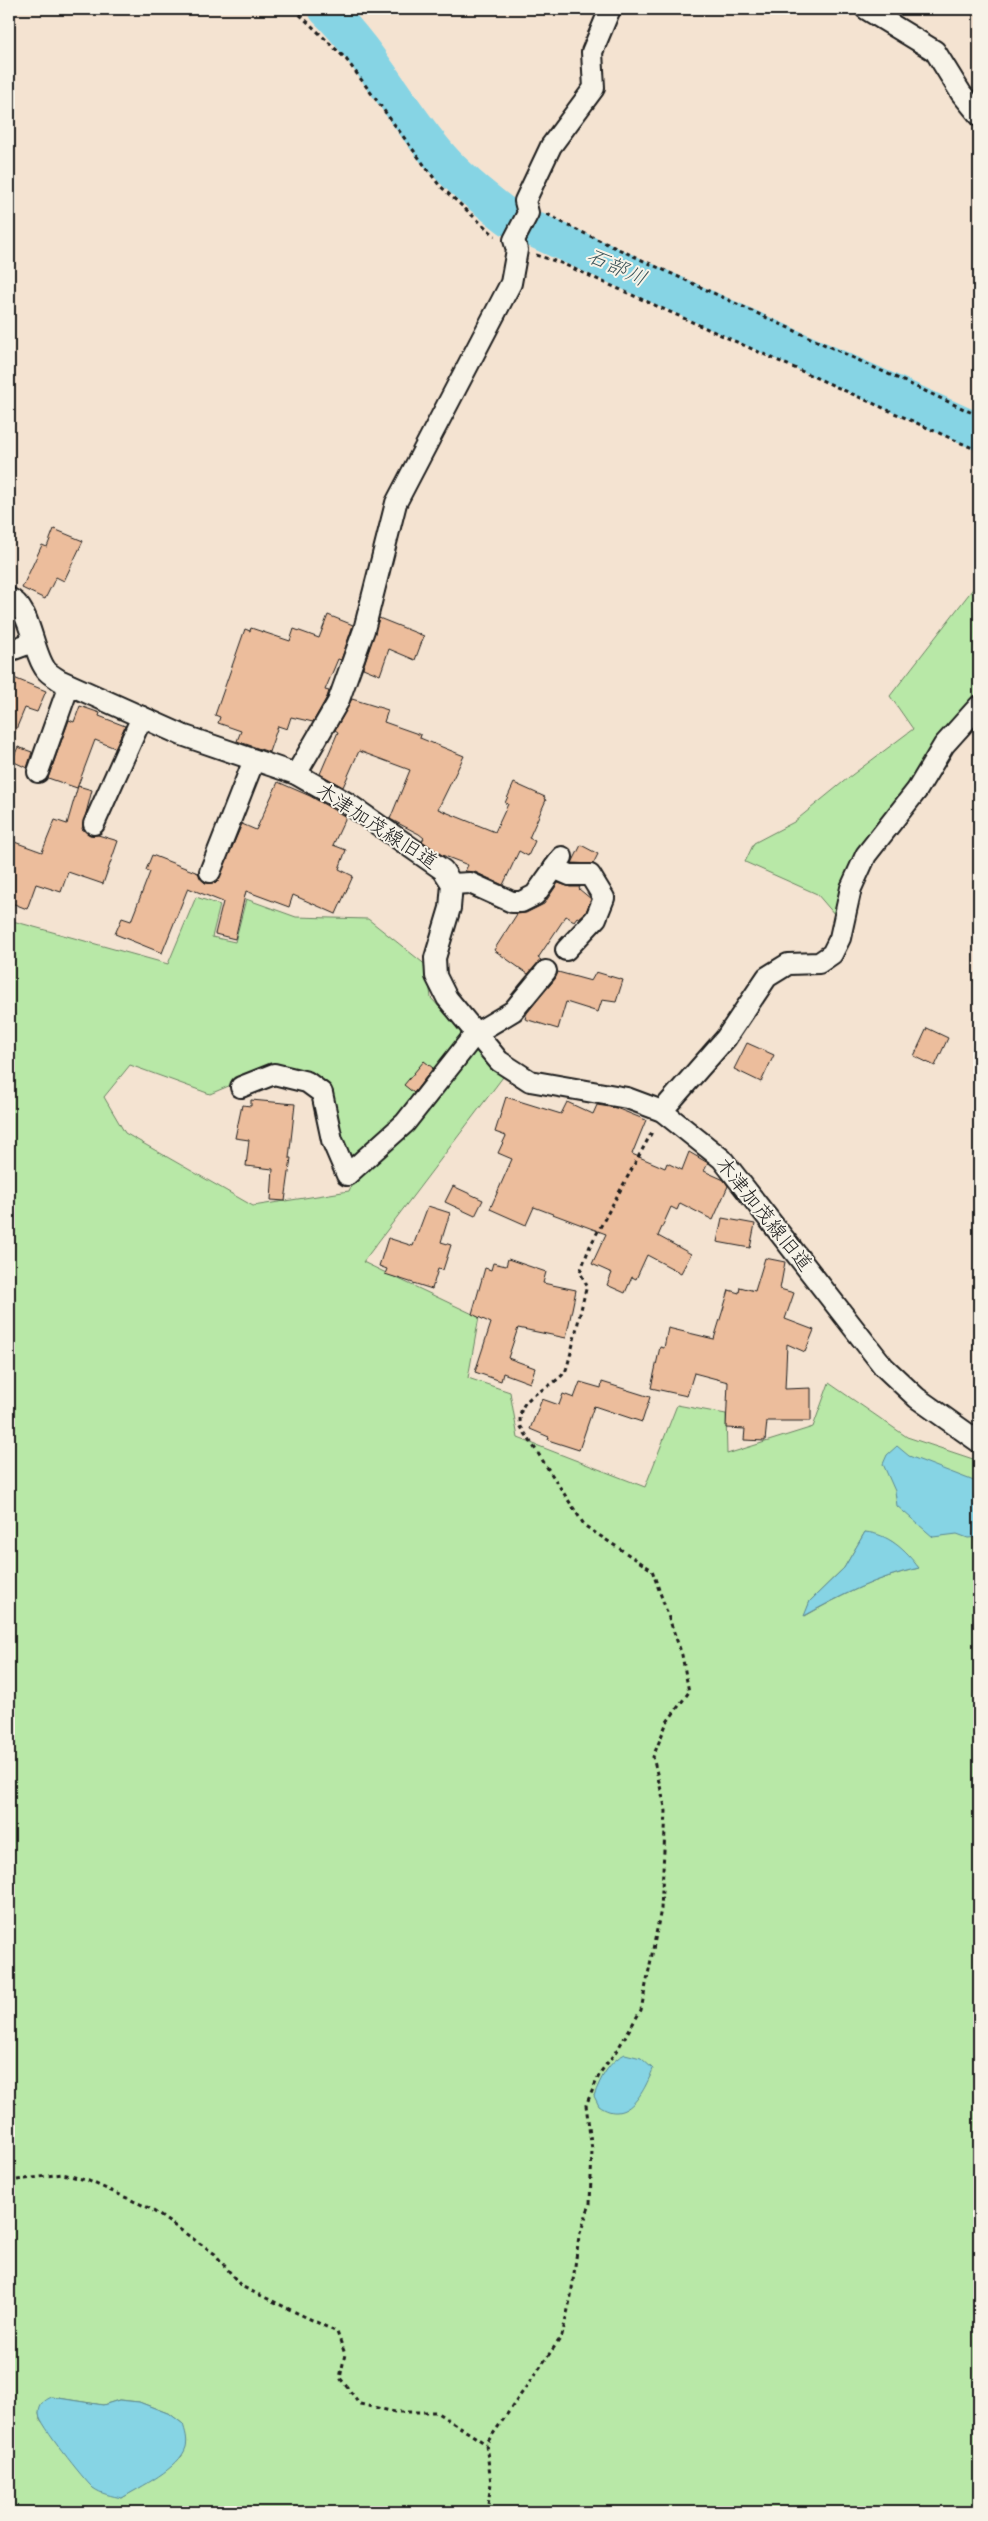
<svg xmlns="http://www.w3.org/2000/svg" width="988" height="2521" font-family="Caveat,'Klee One',sans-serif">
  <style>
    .green { fill: #b8e8a7; stroke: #6a8262; fill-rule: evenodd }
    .water { fill: #86d4e4; stroke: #5c8a94 }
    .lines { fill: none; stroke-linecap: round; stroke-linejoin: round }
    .river { stroke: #86d4e4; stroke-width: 36 }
    .building { fill: #ecbd9c; stroke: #1c1c1c }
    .minor-casing { stroke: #1c1c1c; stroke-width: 24 }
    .path { stroke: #1c1c1c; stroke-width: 3; stroke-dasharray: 4 4; stroke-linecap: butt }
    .minor { stroke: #f7f3e8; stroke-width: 20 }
    .labels { text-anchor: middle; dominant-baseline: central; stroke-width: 4; stroke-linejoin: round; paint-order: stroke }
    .street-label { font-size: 20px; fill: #1c1c1c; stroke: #f7f3e8 }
    .water-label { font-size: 21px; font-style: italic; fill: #3c5358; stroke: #f7f3e8 }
  </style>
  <rect width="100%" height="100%" fill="#f4e3d1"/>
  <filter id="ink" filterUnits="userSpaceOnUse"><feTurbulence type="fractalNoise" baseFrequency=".02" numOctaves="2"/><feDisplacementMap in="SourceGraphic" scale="10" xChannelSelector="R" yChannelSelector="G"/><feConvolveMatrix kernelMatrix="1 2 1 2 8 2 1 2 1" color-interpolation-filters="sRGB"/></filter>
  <g filter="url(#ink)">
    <!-- green -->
    <g class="green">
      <path d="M 979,581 L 979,701 L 898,809 L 841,922 L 817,894 L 745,862 L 754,843 L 794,822 L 848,778 L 913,729 L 890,696 Z"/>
      <path d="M 196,897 L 220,905 L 212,937 L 235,942 L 246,899 L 296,917 L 368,919 L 427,966 L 431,998 L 487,1059 L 506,1073 L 363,1262 L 479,1317 L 468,1378 L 510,1392 L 518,1438 L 645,1487 L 677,1405 L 726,1414 L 727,1454 L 813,1427 L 829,1383 L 907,1437 L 979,1461 L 979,2512 L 9,2512 L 9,920 L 168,964 ZM 130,1065 L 210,1094 L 245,1079 L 328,1093 L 336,1136 L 355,1177 L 349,1191 L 253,1206 L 125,1133 L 104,1097 ZM 865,1532 L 893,1542 L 919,1568 C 877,1577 842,1595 805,1616 L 810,1601 L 844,1568 ZM 606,2071 L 650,2076 L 643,2087 L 594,2096 ZM 52,2397 L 103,2405 L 119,2400 L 139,2402 L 170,2414 L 183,2424 L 182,2456 L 161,2474 L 122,2498 L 93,2488 L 40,2419 L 39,2413 Z"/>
    </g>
    <!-- water -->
    <g class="water">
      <path d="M 897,1446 L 909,1456 L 979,1483 L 979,1537 L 968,1538 L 957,1534 L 933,1537 L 897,1506 L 895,1491 L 883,1464 L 887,1455 Z"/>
      <path d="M 865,1532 C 889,1534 905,1550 919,1568 C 877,1577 842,1595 804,1616 L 810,1601 L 844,1568 Z"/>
      <path d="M 625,2054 L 641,2058 L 653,2069 C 644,2092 627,2126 599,2106 L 594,2096 C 600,2079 609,2061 625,2054 Z"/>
      <path d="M 52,2397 L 103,2405 L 119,2400 L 139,2402 L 170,2414 L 183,2424 C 185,2431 188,2439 186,2447 C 180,2468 140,2487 122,2498 C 112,2496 101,2494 93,2488 C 84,2480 39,2423 39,2414 C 39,2405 44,2400 52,2397 Z"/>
    </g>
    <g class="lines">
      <!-- river -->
      <path class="river" d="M 326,9 C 371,53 399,110 440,157 C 460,180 485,199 509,218 L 979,432"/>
    </g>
    <!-- building -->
    <g class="building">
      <path d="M 54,529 L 83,541 L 64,581 L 56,577 L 45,599 L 22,588 L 42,545 L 47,547 Z"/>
      <path d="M 328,615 L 353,625 L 341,660 L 338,659 L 325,690 L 329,691 L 327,697 L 313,722 L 291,717 L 287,729 L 278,726 L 269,752 L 237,741 L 241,731 L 218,723 L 220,717 L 215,715 L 245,629 L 250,631 L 251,628 L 290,641 L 294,629 L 319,638 Z"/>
      <path d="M 379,618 L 424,636 L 415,660 L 389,649 L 380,675 L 363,668 Z"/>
      <path d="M 9,676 L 46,691 L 37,712 L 25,708 L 9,746 Z"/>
      <path d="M 352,699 L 388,710 L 384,722 L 421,735 L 420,738 L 464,756 L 438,809 L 495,832 L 508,804 L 505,803 L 514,783 L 545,797 L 544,799 L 546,800 L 529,838 L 535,841 L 528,856 L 519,851 L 503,885 L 475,872 L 465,871 L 468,865 L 442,855 L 422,841 L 424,838 L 419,834 L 390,819 L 410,770 L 359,751 L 343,787 L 320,774 L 338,732 L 335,730 Z"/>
      <path d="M 80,706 L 100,713 L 99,716 L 125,726 L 115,748 L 95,740 L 77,788 L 48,778 L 69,720 L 74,722 Z"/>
      <path d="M 18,747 L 32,752 L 27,768 L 12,761 Z"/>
      <path d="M 278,782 L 310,796 L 346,817 L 333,845 L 346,850 L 339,869 L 353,876 L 336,914 L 293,895 L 289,907 L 246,891 L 235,939 L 215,934 L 223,902 L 188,888 L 162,953 L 115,934 L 122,918 L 131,921 L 150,872 L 146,870 L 152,855 L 198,873 L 205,883 L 217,882 L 242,824 L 256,830 Z"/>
      <path d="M 78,786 L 92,790 L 82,829 L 90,835 L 98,835 L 118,841 L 103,884 L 68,872 L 61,892 L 36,884 L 27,909 L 9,902 L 9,840 L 42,852 L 55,820 L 67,824 Z"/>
      <path d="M 581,845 L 598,854 L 593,864 L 572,863 Z"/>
      <path d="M 558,883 L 570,887 L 580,887 L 579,889 L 591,899 L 586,912 L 579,918 L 577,917 L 574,921 L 566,916 L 538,958 L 541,960 L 528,974 L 494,950 L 517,914 L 526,913 L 544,904 Z"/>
      <path d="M 558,972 L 591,981 L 596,972 L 623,980 L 616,1002 L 602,1000 L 598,1012 L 566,1002 L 558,1029 L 525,1019 L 527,1013 L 555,979 Z"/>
      <path d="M 927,1028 L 948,1038 L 935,1066 L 914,1056 Z"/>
      <path d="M 747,1043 L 774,1055 L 761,1082 L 734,1069 Z"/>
      <path d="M 424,1061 L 433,1068 L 414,1093 L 404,1085 Z"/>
      <path d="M 506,1097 L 561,1114 L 567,1102 L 593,1114 L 597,1105 L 616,1108 L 646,1120 L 632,1154 L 665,1168 L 667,1163 L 682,1170 L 689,1152 L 708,1163 L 704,1171 L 724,1180 L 728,1186 L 713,1220 L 680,1203 L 677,1210 L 671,1207 L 658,1236 L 691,1254 L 681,1273 L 647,1255 L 636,1279 L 632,1277 L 625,1293 L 607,1285 L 612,1273 L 592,1264 L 606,1234 L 534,1207 L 526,1225 L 490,1209 L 512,1159 L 498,1153 L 506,1136 L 495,1132 Z"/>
      <path d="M 251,1100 L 295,1104 L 289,1158 L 291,1158 L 285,1201 L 271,1200 L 273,1169 L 246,1166 L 249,1140 L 235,1138 L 242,1105 L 251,1106 Z"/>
      <path d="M 453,1186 L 483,1200 L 475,1216 L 445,1202 Z"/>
      <path d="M 428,1206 L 450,1213 L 441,1242 L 451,1245 L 443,1270 L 438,1269 L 432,1289 L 385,1274 L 387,1269 L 379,1266 L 388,1238 L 413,1246 Z"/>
      <path d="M 722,1218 L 755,1224 L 750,1248 L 717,1242 Z"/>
      <path d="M 765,1258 L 785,1262 L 780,1289 L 794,1293 L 785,1319 L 814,1330 L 805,1352 L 787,1344 L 785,1389 L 811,1388 L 811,1421 L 767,1421 L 765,1441 L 744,1440 L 745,1429 L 726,1428 L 728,1382 L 694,1373 L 687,1396 L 651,1388 L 660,1347 L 664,1348 L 668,1328 L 714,1339 L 729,1290 L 739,1293 L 740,1287 L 755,1291 Z"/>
      <path d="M 508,1259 L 546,1272 L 543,1283 L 576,1290 L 566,1338 L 518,1328 L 508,1358 L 535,1368 L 530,1383 L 503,1373 L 501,1381 L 475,1372 L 491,1323 L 472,1314 L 485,1268 L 491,1270 L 493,1263 L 506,1266 Z"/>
      <path d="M 580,1382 L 601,1388 L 602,1382 L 650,1397 L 642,1422 L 594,1406 L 579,1450 L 548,1440 L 549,1437 L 530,1429 L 542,1399 L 559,1405 L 563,1394 L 574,1398 Z"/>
    </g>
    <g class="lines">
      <defs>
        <g id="minor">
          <path d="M 866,9 L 935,51 L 961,93 L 979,115"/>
          <path d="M 9,598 C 31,607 32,652 46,670 C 49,674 55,677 59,680 L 182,735 L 296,774 L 347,803 L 443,870 L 452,884 L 450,908 L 435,958 L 436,976 L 447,998 L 499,1061 L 530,1081 L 627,1098 L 662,1111 L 722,1159 L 884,1367 L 917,1398 L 979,1442"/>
          <path d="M 9,651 L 33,642"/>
          <path d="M 38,772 L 69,685"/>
          <path d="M 296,774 L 338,702 L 364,630 L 396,503 L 511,283 L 517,250 L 514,240 L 528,213 L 525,201 L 551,146 L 594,88 L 592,52 L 610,9"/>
          <path d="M 94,824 L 142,717"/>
          <path d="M 554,868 L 570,875 L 590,875 L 604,898 L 596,918 L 566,950"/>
          <path d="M 210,872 L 254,760"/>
          <path d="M 452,884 L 470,883 L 512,902 L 521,902 L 535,895 L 562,857"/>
          <path d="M 241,1087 L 274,1074 L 307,1082 L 322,1093 L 332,1140 L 347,1175 L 405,1123 L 476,1033 L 513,1011 L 546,971"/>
          <path d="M 662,1111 L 726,1038 L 767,977 L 788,964 L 819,963 L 832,954 L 840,938 L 851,888 L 866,855 L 917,790 L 944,745 L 979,706"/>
        </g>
      </defs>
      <!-- minor casing -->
      <use href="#minor" class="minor-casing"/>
      <!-- path -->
      <g class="path">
        <path d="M 294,9 L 346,59 L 439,185 L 495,236"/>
        <path d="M 547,214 L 575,229 L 979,416"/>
        <path d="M 536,255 L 561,263 L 979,451"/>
        <path d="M 9,2181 L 63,2174 L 89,2181 L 149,2208 L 215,2254 L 241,2286 L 337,2332 L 345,2354 L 340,2378 L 360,2404 L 395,2412 L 436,2412 L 486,2444"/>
        <path d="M 487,2512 L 491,2483 L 486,2444 L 562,2336 L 571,2296 L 579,2236 L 590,2204 L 592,2150 L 586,2105 L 600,2073 L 619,2047 L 641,2010 L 661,1909 L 666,1811 L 653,1757 L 667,1722 L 689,1692 L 682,1655 L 652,1570 L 585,1526 L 521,1427 C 514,1394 548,1393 565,1372 C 569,1366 583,1298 587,1286 L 580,1272 L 590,1246 L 653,1130"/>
      </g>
      <!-- minor -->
      <use href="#minor" class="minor"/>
    </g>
  </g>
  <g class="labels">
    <!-- street labels -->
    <g class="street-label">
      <text transform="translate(377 826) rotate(33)">木津加茂線旧道</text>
      <text transform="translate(764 1214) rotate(51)">木津加茂線旧道</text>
    </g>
    <!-- water labels -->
    <g class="water-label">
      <text transform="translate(617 267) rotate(24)">石部川</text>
    </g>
  </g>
  <!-- margin -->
  <rect width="988" height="2521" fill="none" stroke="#f7f3e8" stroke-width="30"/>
  <rect x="15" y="15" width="958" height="2491" fill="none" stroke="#1c1c1c" stroke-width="2" filter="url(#ink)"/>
</svg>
